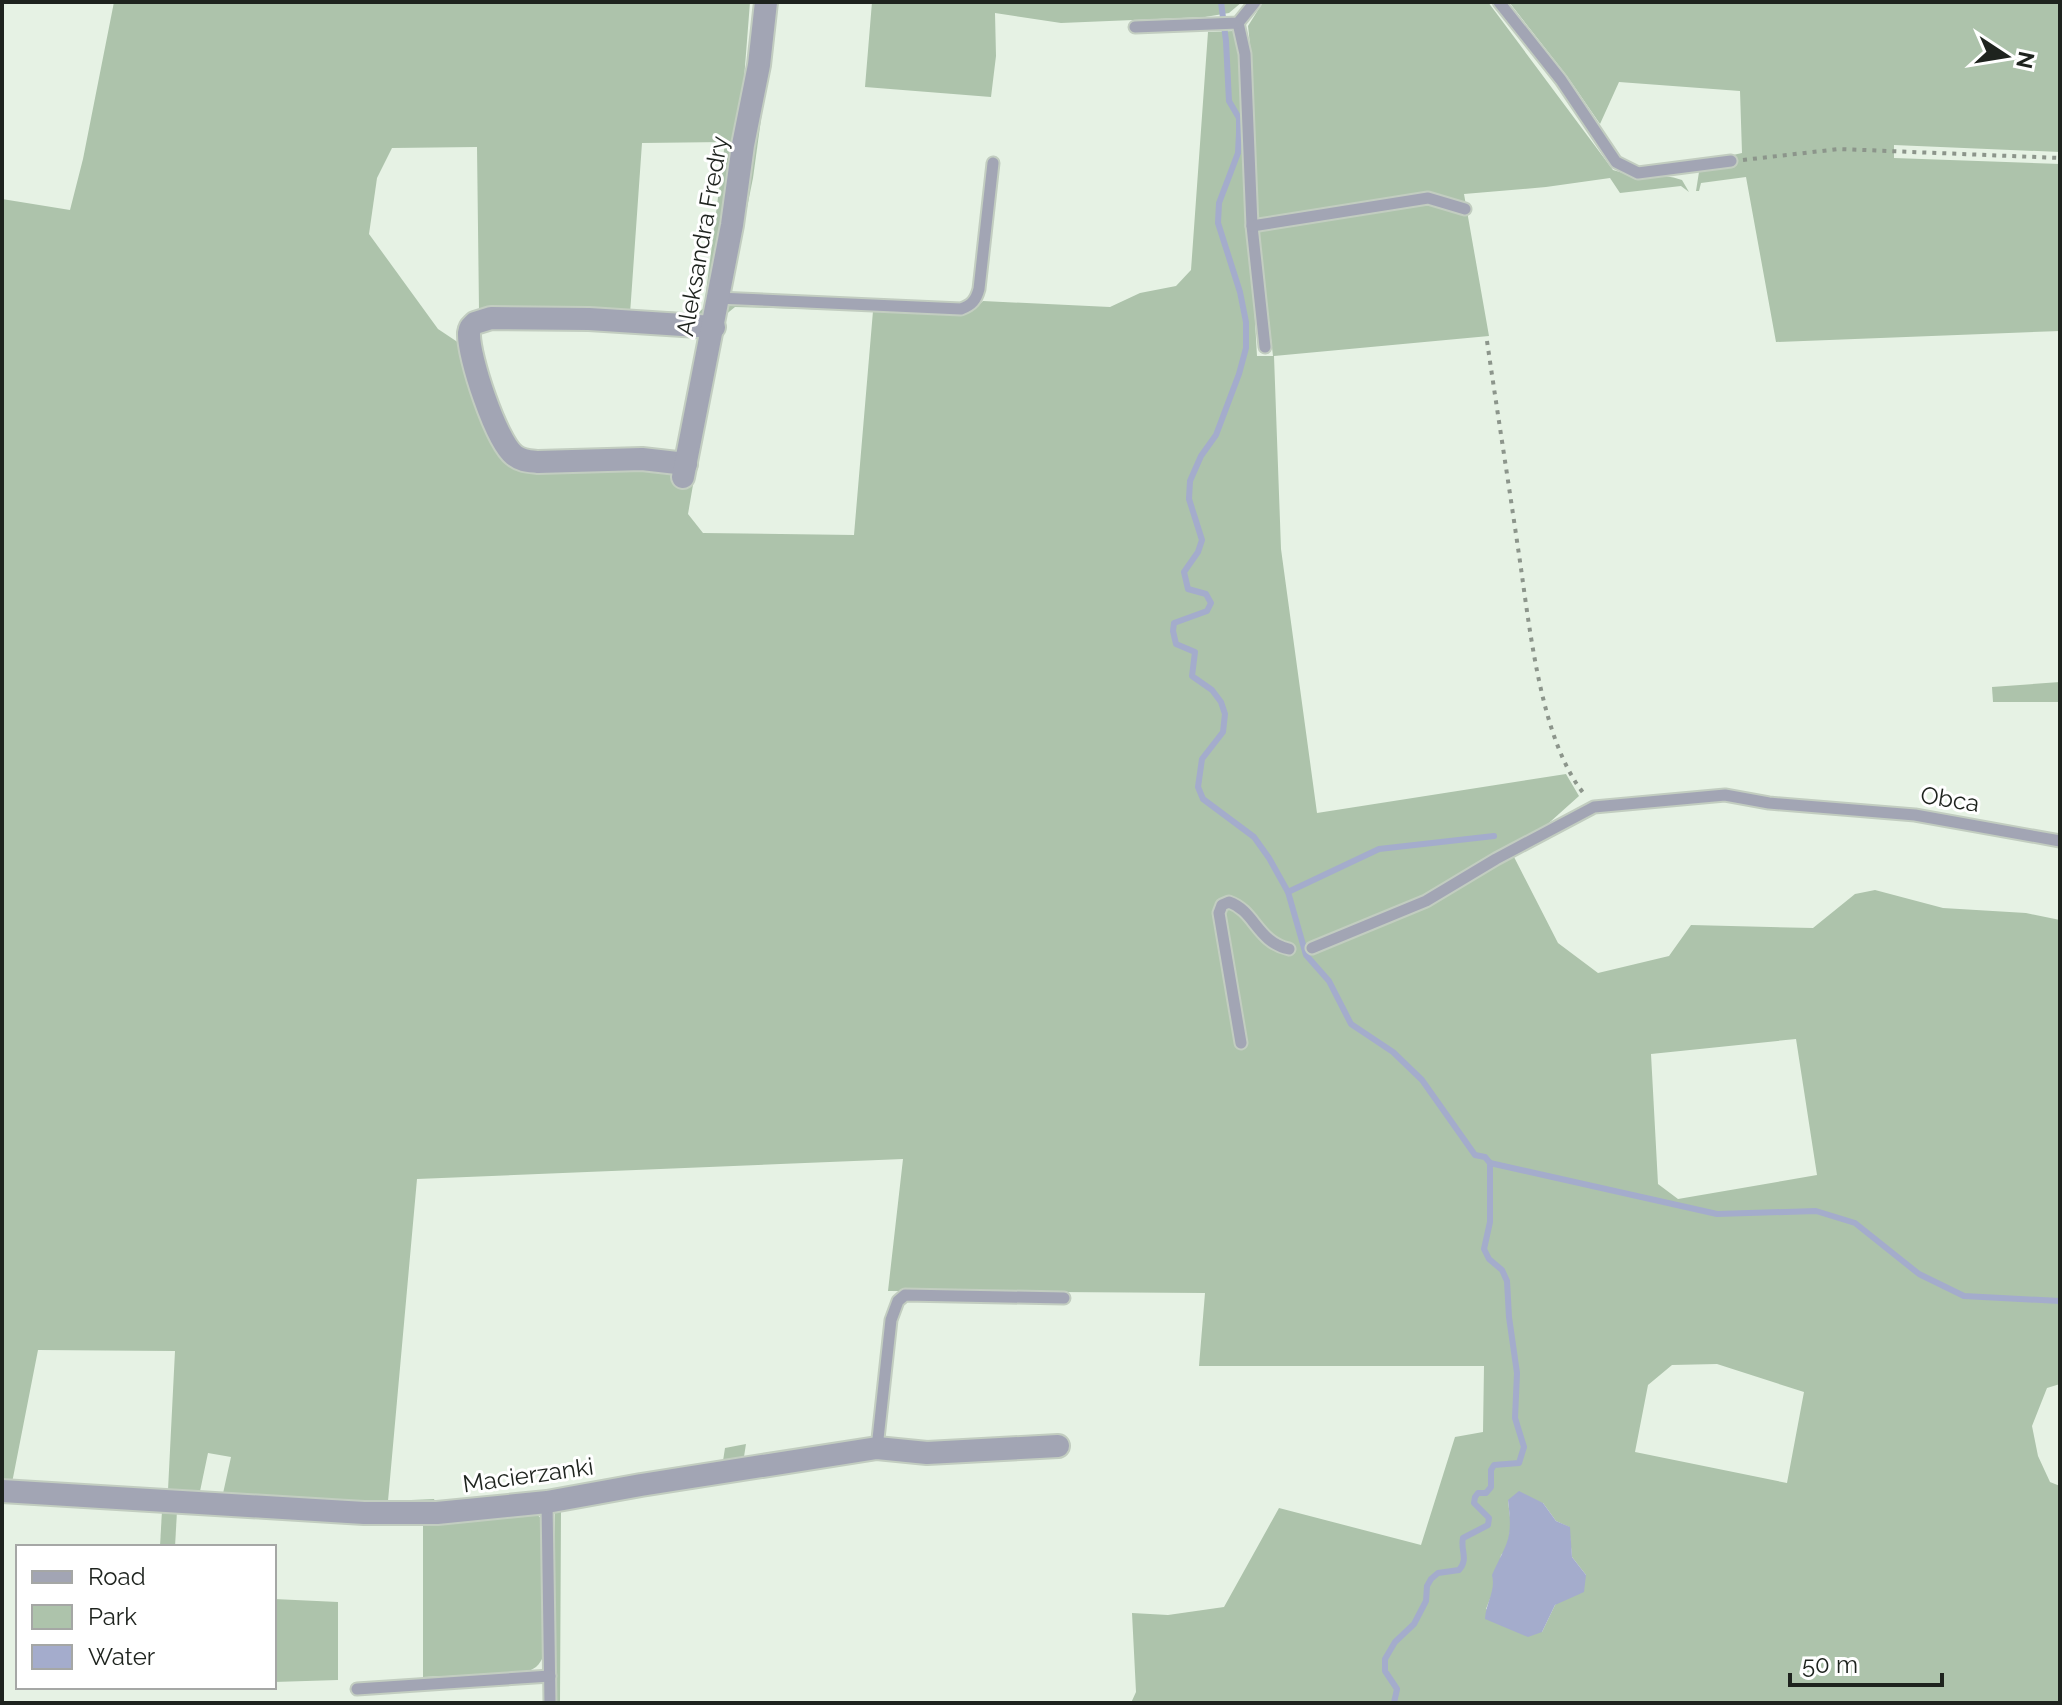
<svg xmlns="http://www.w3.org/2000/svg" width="2062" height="1705" font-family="Raleway,sans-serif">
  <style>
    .green { fill: #adc3ab; fill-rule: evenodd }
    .water { fill: #a4accc }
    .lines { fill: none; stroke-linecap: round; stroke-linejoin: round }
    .stream { stroke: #a4accc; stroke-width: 6 }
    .lane-casing { stroke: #c2cdc0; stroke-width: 15 }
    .street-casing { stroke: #c2cdc0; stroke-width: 26 }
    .path { stroke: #8c958b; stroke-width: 4; stroke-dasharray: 4 6; stroke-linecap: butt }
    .lane { stroke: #a2a5b4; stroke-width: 11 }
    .street { stroke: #a2a5b4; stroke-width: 22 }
    .labels { text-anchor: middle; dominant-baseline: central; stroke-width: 6; stroke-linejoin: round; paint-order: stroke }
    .street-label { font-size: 24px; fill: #1e231e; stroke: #fff }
  </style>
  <rect width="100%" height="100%" fill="#e6f2e4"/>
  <!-- green -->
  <g class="green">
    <path d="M 114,2 L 750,2 L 741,118 L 705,317 L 657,318 L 655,311 L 697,313 L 704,308 L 725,142 L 642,143 L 630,314 L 479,309 L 477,147 L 392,148 L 377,178 L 369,234 L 438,329 L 468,349 L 512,458 L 662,468 L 685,481 L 706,409 L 688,514 L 703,533 L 854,535 L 873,311 L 735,307 L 724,316 L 725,308 L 734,304 L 963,312 L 972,311 L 983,301 L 1110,307 L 1140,293 L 1176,286 L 1191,270 L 1208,32 L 1233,31 L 1240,54 L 1257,356 L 1273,356 L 1259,233 L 1251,54 L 1248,26 L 1263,2 L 1488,2 L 1613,170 C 1636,178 1660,172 1682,180 L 1689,192 L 1681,186 L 1620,193 L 1610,178 L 1546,187 L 1464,194 L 1489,336 L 1274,356 L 1281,549 L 1317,813 L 1566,774 L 1579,796 L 1513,855 L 1558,943 L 1598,973 L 1669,956 L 1691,925 L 1813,928 L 1855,894 L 1875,890 L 1943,908 L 2026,913 L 2060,920 L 2060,1384 L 2047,1388 L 2032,1426 L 2038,1456 L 2050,1482 L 2060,1486 L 2060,1703 L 1131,1703 L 1136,1692 L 1132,1613 L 1168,1615 L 1224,1607 L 1279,1508 L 1421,1545 L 1455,1437 L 1483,1432 L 1484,1366 L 1199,1366 L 1205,1293 L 888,1291 L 903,1159 L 417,1179 L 388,1501 L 434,1499 L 437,1507 L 222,1498 L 231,1457 L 208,1453 L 199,1496 L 43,1486 L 43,1482 L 168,1490 L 175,1351 L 38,1350 L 11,1488 L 2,1487 L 2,199 L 70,210 L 83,159 ZM 1796,1039 L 1817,1175 L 1678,1199 L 1658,1184 L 1651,1054 ZM 1717,1364 L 1804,1392 L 1787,1483 L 1635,1452 L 1648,1385 L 1672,1365 ZM 1508,1500 L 1543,1503 L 1556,1521 L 1569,1527 L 1572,1557 L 1586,1575 L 1555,1605 L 1542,1632 L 1486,1609 L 1495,1586 L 1501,1555 L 1507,1549 L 1511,1526 Z"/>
    <path d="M 872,2 L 1242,2 L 1229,13 L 1205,17 L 1061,23 L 995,13 L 996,56 L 991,97 L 865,87 Z"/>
    <path d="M 1509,2 L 2060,2 L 2060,152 L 1894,145 L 1894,158 L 2060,164 L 2060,331 L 1776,342 L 1746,177 L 1701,183 L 1699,191 L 1696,191 L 1699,172 L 1704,168 L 1734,164 L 1733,155 L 1742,153 L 1740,91 L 1619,82 L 1600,124 L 1567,76 Z"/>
    <path d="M 769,61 L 753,178 L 733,277 L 729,267 Z"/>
    <path d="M 2060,682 L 2060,702 L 1993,702 L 1992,687 Z"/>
    <path d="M 746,1444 L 743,1463 L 723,1461 L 725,1448 Z"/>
    <path d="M 714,1478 L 726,1483 L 561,1509 L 560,1703 L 554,1703 L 555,1510 L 560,1505 Z"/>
    <path d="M 162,1510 L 177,1511 L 175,1547 L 160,1547 Z"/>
    <path d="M 532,1510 L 544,1521 L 544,1654 C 540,1666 534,1670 522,1673 L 423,1677 L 423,1518 Z"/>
    <path d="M 274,1599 L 338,1602 L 338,1680 L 274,1682 Z"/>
  </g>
  <!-- water -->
  <path class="water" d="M 1519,1491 L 1543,1503 L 1556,1521 L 1570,1527 L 1572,1557 L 1586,1575 L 1584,1592 L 1555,1605 L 1542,1632 L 1528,1637 L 1485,1619 C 1486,1602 1496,1591 1492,1575 C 1508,1540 1513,1540 1508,1500 Z"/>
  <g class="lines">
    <!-- stream -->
    <g class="stream">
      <path d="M 1221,2 L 1226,41 L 1229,101 L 1239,118 L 1239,133 L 1238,153 L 1219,203 L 1218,223 L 1240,292 L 1246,322 L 1246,348 L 1239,374 L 1216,435 L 1201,456 L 1190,481 L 1189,499 L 1202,540 L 1198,552 L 1184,572 L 1188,589 L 1206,594 L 1211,603 L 1207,611 L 1174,623 L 1173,631 L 1176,644 L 1195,652 L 1192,676 L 1212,690 L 1221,702 L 1225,714 L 1223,732 L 1202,759 L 1198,787 L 1203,799 L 1254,837 L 1269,858 L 1288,892 L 1306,955 L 1329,981 L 1351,1024 L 1393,1052 L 1422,1080 L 1475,1155 L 1485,1157 L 1490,1163 L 1490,1222 L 1484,1249 L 1489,1259 L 1502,1270 L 1507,1281 L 1509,1317 L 1517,1373 L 1515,1418 L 1524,1447 L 1519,1463 L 1494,1465 L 1491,1470 L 1491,1487 L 1486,1493 L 1478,1493 L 1475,1497 L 1474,1503 L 1489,1518 L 1488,1525 L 1463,1538 C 1460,1550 1469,1559 1459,1570 L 1438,1573 L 1431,1579 L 1427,1586 L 1426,1601 L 1414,1624 L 1395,1642 L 1385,1659 L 1385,1671 L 1397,1689 L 1394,1703"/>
      <path d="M 1288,892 L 1379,849 L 1494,836"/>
      <path d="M 1490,1163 L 1717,1214 L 1816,1211 L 1855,1223 L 1919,1274 L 1964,1296 L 2060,1301"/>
    </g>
    <defs>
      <g id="lane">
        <path d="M 1499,2 L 1561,80 L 1616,162 L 1638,173 L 1731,161"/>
        <path d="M 1238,23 L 1245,54 L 1252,226 L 1265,347"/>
        <path d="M 1135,27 L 1238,23 L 1255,2"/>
        <path d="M 1252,226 L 1428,198 L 1465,209"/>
        <path d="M 718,298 L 961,309 C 972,305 976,300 979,289 L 993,163"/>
        <path d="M 1312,948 L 1426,901 L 1496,859 L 1594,807 L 1725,795 L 1769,803 L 1915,815 L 2060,841"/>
        <path d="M 1241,1043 L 1219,913 L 1222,905 L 1229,902 C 1255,911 1257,942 1289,949"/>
        <path d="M 877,1448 L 891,1320 L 898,1301 L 905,1295 L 1064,1298"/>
        <path d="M 547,1502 L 550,1703"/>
        <path d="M 357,1689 L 550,1676"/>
      </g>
      <g id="street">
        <path d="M 686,464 L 642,459 L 538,462 C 529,461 521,461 514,455 C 496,441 468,356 469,333 C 470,327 471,327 475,323 L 491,318 L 589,319 L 714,327"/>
        <path d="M 683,477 L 732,225 L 743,145 L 759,65 L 766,2"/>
        <path d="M 2,1491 L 364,1513 L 437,1513 L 547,1502 L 641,1485 L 877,1448 L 927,1453 L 1058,1446"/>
      </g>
    </defs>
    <!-- lane casing -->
    <use href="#lane" class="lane-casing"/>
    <!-- street casing -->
    <use href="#street" class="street-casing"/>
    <!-- path -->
    <g class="path">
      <path d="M 1743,160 L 1839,149 L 2060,158"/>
      <path d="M 1487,341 C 1497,410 1508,479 1518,548 C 1529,619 1539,740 1585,795"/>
    </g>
    <!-- lane -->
    <use href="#lane" class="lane"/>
    <!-- street -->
    <use href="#street" class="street"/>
  </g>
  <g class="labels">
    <!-- street labels -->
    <g class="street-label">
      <text transform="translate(702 236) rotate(-80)">Aleksandra Fredry</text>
      <text transform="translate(1950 799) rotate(9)">Obca</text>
      <text transform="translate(528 1475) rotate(-8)">Macierzanki</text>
    </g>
  </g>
  <!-- border -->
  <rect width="2062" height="1705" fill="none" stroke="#1e231e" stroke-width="8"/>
  <!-- legend -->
  <rect x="16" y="1545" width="260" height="144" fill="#ffffff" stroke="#a5a7a5" stroke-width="2"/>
  <rect x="32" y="1571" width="40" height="12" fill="#a2a5b4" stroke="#a5a7a5" stroke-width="2"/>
  <text x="88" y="1585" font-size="24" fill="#1e231e">Road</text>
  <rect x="32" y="1605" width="40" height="24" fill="#adc3ab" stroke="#a5a7a5" stroke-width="2"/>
  <text x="88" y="1625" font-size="24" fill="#1e231e">Park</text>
  <rect x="32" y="1645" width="40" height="24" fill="#a4accc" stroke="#a5a7a5" stroke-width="2"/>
  <text x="88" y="1665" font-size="24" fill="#1e231e">Water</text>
  <!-- north arrow -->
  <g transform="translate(2006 56) rotate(102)" stroke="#ffffff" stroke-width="6" paint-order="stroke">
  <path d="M0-6L14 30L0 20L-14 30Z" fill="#1e231e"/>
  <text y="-12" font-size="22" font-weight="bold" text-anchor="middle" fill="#1e231e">N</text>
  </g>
  <!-- scale -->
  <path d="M1790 1673v12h152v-12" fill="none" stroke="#1e231e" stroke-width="4"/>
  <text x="1802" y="1673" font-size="24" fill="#1e231e" stroke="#ffffff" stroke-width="6" paint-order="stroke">50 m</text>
</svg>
